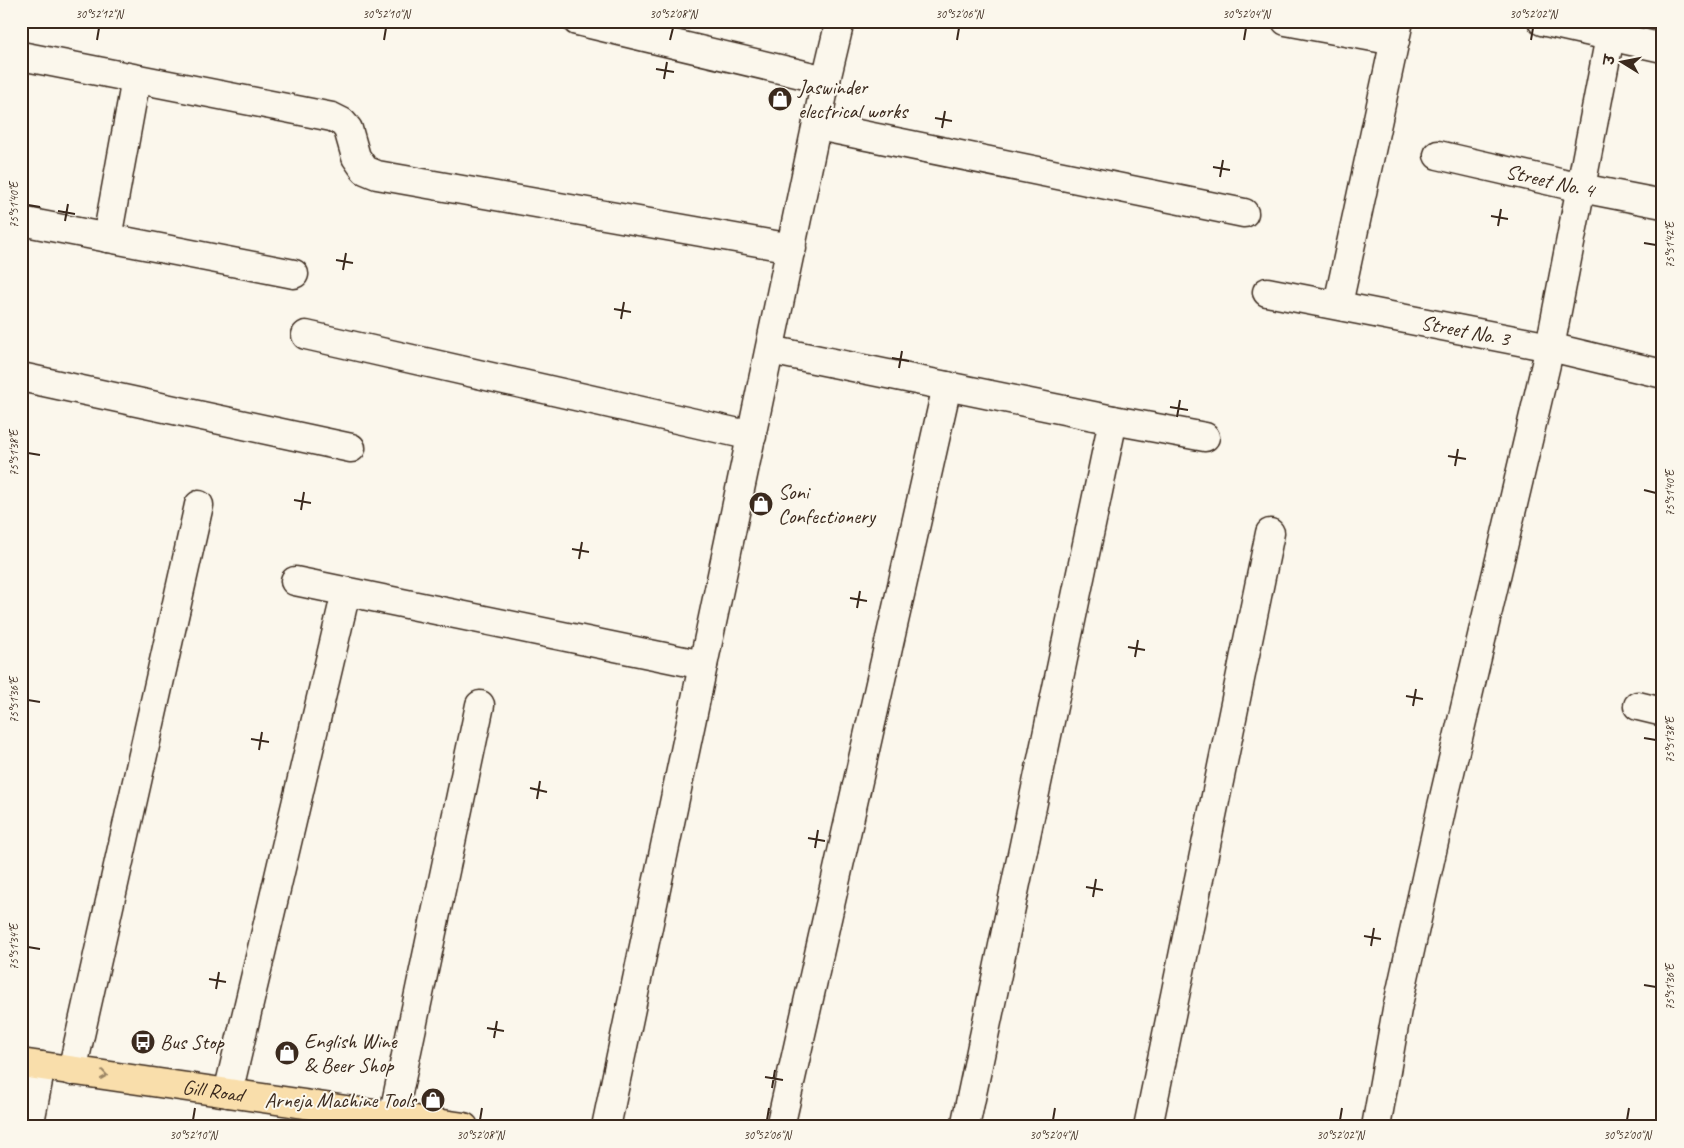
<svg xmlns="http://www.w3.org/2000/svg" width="1684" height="1148" font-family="Caveat,'Playpen Sans Deva',sans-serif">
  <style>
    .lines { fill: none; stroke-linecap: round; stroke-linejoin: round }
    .minor-casing { stroke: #3b2a1e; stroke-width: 31 }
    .major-casing { stroke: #3b2a1e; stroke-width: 31 }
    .minor { stroke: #fbf7ec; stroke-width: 28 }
    .major { stroke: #f9deab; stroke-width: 28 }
    .oneway { stroke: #9a8464 }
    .ticks { fill: none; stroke: #3b2a1e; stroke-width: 2 }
    .labels { text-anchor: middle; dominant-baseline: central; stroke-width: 4; stroke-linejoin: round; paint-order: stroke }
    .poi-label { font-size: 21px; fill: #3b2a1e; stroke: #fbf7ec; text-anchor: start }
    .street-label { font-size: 21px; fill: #3b2a1e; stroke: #fbf7ec }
    .neatline { fill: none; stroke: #3b2a1e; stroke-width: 2 }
    .ticks-label { font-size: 12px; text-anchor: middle; fill: #3b2a1e }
  </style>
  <rect width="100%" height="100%" fill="#fbf7ec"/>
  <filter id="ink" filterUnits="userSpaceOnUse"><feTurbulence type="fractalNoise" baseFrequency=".02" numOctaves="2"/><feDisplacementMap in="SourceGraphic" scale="10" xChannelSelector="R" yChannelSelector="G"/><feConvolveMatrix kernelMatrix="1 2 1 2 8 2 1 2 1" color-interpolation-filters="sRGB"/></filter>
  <g filter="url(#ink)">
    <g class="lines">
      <defs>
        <g id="minor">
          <path d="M 577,21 L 826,80 L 606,1127"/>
          <path d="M 1286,21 L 1395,41"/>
          <path d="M 1542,21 L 1663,48"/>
          <path d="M 21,56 L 332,117 L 342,122 L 348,129 L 356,157 L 365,170 L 377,175 L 792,248"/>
          <path d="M 826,80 L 840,21"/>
          <path d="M 818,126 L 1244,213"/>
          <path id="s1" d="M 1438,155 L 1581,188 L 1663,204"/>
          <path d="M 21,221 L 294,274"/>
          <path d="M 107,238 L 136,79"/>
          <path id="s2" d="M 1267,292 L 1550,347 L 1663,374"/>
          <path d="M 1338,304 L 1399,21"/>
          <path d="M 306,335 L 752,436"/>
          <path d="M 770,350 L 1113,420 L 1205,437"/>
          <path d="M 21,377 L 351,448"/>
          <path d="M 295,581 L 703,665"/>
          <path d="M 1638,706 L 1663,712"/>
          <path d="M 72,1071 L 199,505"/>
          <path d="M 228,1093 L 346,592"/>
          <path d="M 393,1117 L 480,705"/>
          <path d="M 29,1127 L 41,1066"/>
          <path d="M 780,1127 L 947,386"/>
          <path d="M 965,1127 L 1113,420"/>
          <path d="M 1148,1127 L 1270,533"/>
          <path d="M 1376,1127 L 1397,1009 L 1442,806 L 1550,347 L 1613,21"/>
        </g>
        <g id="major">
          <path id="s3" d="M 21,1063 L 464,1127"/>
        </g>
      </defs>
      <!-- minor casing -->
      <use href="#minor" class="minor-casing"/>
      <!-- major casing -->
      <use href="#major" class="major-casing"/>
      <!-- minor -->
      <use href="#minor" class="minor"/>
      <!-- major -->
      <use href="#major" class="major"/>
    </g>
    <!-- one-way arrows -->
    <defs><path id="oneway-chevron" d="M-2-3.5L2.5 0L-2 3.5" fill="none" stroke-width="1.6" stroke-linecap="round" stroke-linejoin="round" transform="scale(1.25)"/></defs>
    <use class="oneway" href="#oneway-chevron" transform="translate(104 1075) rotate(8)"/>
  </g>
  <!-- ticks -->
  <path class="ticks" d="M 97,40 L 99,28M 384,40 L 386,28M 670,40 L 673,28M 957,40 L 959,28M 1244,40 L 1246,28M 1531,40 L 1533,28M 656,69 L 674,72M 664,79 L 667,62M 935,118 L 952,121M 942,128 L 945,111M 1213,167 L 1230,170M 1220,177 L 1223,160M 28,205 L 40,207M 58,211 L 75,214M 1491,216 L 1508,219M 65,221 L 68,204M 1498,226 L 1501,209M 1644,243 L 1656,245M 336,260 L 353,263M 343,270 L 346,253M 614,309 L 631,312M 621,319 L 624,302M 892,358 L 909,361M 899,368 L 902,351M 1170,407 L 1188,410M 1177,417 L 1180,400M 28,453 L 40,455M 1448,456 L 1466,459M 1455,466 L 1458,449M 1644,490 L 1656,493M 294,500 L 311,503M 301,510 L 304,492M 572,549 L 589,552M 579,559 L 582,542M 850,598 L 867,601M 857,608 L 860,591M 1128,647 L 1145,650M 1135,657 L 1138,640M 1406,696 L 1423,699M 28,700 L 40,702M 1413,706 L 1416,689M 1644,738 L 1656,740M 251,739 L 269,742M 259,750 L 262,732M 530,788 L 547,792M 537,799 L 540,781M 808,838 L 825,841M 815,848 L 818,830M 1086,887 L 1103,890M 1093,897 L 1096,879M 1364,936 L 1381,939M 1371,946 L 1374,928M 28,947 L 40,949M 209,979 L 226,982M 1644,985 L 1656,987M 216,989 L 219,972M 487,1028 L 504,1031M 494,1038 L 497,1021M 765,1077 L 783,1080M 772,1088 L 775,1070M 193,1120 L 195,1108M 480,1120 L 482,1108M 767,1120 L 769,1108M 1053,1120 L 1055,1108M 1340,1120 L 1342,1108M 1627,1120 L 1629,1108"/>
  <!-- icons -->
  <defs>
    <symbol id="shop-disc" viewBox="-11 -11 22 22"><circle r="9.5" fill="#3b2a1e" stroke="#fbf7ec"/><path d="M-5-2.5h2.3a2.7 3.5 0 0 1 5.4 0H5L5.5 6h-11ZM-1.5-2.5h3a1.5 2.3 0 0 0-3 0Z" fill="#fff"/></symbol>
    <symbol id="bus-disc" viewBox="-11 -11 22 22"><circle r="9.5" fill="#3b2a1e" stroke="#fbf7ec"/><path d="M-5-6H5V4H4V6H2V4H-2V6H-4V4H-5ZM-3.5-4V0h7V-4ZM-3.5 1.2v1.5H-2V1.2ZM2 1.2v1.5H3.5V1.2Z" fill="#fff"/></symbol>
  </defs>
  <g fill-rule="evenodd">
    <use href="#shop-disc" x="766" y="85" width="28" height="28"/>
    <use href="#shop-disc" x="747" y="490" width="28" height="28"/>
    <use href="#bus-disc" x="129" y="1028" width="28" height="28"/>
    <use href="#shop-disc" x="273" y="1039" width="28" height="28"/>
    <use href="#shop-disc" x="419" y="1086" width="28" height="28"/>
  </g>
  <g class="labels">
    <!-- poi labels -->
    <g class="poi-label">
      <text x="798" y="87">Jaswinder<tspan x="798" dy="24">electrical works</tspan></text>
      <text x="778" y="492">Soni<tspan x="778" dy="24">Confectionery</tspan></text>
      <text x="304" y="1041">English Wine<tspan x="304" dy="24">&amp; Beer Shop</tspan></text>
      <text x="160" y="1042">Bus Stop</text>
      <text x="416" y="1100" text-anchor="end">Arneja Machine Tools</text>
    </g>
    <!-- street labels -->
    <g class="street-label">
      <text stroke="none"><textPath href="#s1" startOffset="115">Street No. 4</textPath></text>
      <text stroke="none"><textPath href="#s2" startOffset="202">Street No. 3</textPath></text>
      <text stroke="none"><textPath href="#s3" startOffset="194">Gill Road</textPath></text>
    </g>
  </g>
  <!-- margin -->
  <rect width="1684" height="1148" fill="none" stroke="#fbf7ec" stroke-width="55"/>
  <!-- north arrow -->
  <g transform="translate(1622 62) rotate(280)" stroke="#fbf7ec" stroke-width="4" paint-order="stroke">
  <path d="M0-4L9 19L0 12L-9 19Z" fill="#3b2a1e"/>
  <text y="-8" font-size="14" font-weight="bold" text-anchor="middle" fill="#3b2a1e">उ</text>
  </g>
  <rect x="28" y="28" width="1628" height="1092" class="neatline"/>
  <g class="ticks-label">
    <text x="99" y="18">30°52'12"N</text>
    <text x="386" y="18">30°52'10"N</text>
    <text x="673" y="18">30°52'08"N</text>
    <text x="959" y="18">30°52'06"N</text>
    <text x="1246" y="18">30°52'04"N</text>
    <text x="1533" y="18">30°52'02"N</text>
    <text transform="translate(14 205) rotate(-90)" y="4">75°51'40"E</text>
    <text transform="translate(1670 245) rotate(-90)" y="4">75°51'42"E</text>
    <text transform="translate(14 453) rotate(-90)" y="4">75°51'38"E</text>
    <text transform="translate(1670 493) rotate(-90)" y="4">75°51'40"E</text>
    <text transform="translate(14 700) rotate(-90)" y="4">75°51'36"E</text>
    <text transform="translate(1670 740) rotate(-90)" y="4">75°51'38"E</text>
    <text transform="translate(14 947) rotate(-90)" y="4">75°51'34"E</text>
    <text transform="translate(1670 987) rotate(-90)" y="4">75°51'36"E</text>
    <text x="193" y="1139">30°52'10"N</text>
    <text x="480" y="1139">30°52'08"N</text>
    <text x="767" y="1139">30°52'06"N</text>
    <text x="1053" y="1139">30°52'04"N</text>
    <text x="1340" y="1139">30°52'02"N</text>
    <text x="1627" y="1139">30°52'00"N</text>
  </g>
</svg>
